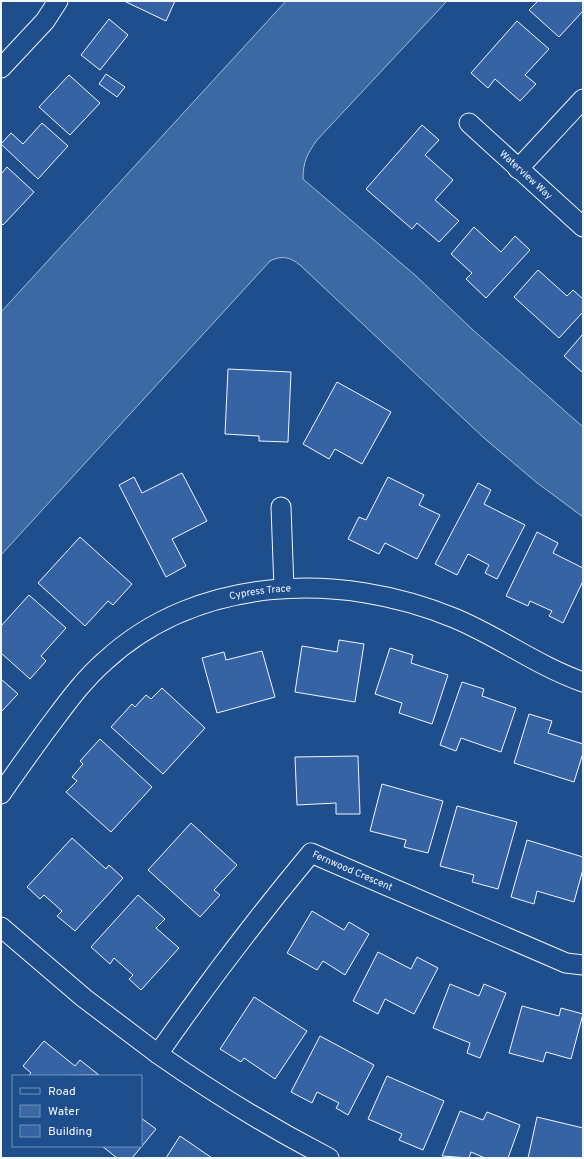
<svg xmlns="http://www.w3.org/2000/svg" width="584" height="1159" font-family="Overpass,sans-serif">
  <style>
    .water { fill: #3b69a3; stroke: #a8bbd7 }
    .building { fill: #3563a3; stroke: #f2f6ff }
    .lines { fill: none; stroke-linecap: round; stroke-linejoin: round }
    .minor-casing { stroke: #f2f6ff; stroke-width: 21 }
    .minor { stroke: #1f4e8c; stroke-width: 19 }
    .labels { text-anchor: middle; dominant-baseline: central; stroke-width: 3; stroke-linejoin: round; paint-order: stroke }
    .street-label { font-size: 10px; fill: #f2f6ff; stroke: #1f4e8c }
  </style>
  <rect width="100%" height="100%" fill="#1f4e8c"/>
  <!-- water -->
  <path class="water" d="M 286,1 L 447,1 L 317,140 C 307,154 303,162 303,179 L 416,276 L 473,330 L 583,427 L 583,517 L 536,482 L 484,438 L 300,265 C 290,257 282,255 270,261 L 1,555 L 1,312 Z"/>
  <!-- building -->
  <g class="building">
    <path d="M 124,1 L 175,1 L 166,21 Z"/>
    <path d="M 538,1 L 583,1 L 583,11 L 559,37 L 529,10 Z"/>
    <path d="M 109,19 L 128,35 L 100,70 L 81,55 Z"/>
    <path d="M 517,21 L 549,49 L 525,75 L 536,84 L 520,101 L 495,79 L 488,88 L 471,73 Z"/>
    <path d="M 106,74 L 125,87 L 117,97 L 99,84 Z"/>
    <path d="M 69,75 L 100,103 L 70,135 L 39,107 Z"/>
    <path d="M 42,123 L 68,146 L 38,179 L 1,144 L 11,133 L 23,144 Z"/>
    <path d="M 422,125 L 439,140 L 425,155 L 453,180 L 435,200 L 459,221 L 439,242 L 417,223 L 412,229 L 366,189 Z"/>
    <path d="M 7,167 L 34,192 L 3,225 L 1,223 L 1,174 Z"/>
    <path d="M 474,227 L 501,252 L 515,236 L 530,250 L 486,298 L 466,279 L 472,273 L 451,254 Z"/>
    <path d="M 538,270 L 567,296 L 573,290 L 583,299 L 583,312 L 559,338 L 514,297 Z"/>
    <path d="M 583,334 L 583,373 L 564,356 Z"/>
    <path d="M 228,369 L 291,372 L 288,442 L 259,441 L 259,436 L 225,434 Z"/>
    <path d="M 337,382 L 391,412 L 362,464 L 335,449 L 329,459 L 303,444 Z"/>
    <path d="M 182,473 L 207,521 L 172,539 L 186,566 L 166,577 L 119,485 L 134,477 L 142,493 Z"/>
    <path d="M 388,477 L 424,495 L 419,505 L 440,515 L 417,559 L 385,543 L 379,554 L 348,539 L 359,517 L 366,520 Z"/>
    <path d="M 478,483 L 491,490 L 484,504 L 525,525 L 497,579 L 485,573 L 489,565 L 468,554 L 457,575 L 435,564 Z"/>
    <path d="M 537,532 L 558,543 L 553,553 L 583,568 L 583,581 L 563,623 L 549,616 L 552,611 L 530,601 L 528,606 L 506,596 Z"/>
    <path d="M 80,537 L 132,584 L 113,605 L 108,601 L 85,626 L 38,583 Z"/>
    <path d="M 29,595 L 66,628 L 41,656 L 46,661 L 30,679 L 1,653 L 1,626 Z"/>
    <path d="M 339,640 L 364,644 L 355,702 L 295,692 L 302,646 L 337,652 Z"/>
    <path d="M 390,648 L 413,655 L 411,663 L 448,675 L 432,724 L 399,713 L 402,703 L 375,694 Z"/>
    <path d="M 262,651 L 275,697 L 217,713 L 202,658 L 224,652 L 226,660 Z"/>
    <path d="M 1,679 L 18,694 L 1,712 Z"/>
    <path d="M 462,682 L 484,689 L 482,696 L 516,708 L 501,752 L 461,738 L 456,751 L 440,745 Z"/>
    <path d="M 162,688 L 205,728 L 163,774 L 111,727 L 132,704 L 135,707 L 146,695 L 151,699 Z"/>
    <path d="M 529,714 L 552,721 L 548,733 L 583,744 L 583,753 L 574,782 L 514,763 Z"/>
    <path d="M 100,739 L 152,787 L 111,832 L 66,792 L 77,781 L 72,777 L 83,764 L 80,761 Z"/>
    <path d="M 358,756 L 360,814 L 336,814 L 336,803 L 297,805 L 295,757 Z"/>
    <path d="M 382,784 L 443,801 L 428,853 L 404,847 L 406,840 L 370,831 Z"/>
    <path d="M 457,806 L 517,822 L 498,889 L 472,882 L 474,875 L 440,866 Z"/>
    <path d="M 191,823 L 237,865 L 214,890 L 220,895 L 200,917 L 148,870 Z"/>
    <path d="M 72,838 L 106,869 L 109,865 L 123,878 L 75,931 L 57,916 L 62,911 L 44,895 L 40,899 L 27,887 Z"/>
    <path d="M 527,840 L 583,857 L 583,869 L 574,902 L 537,891 L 534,904 L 511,897 Z"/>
    <path d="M 138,895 L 165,919 L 156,928 L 179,948 L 141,990 L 129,979 L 133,975 L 114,958 L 110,964 L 91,947 Z"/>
    <path d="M 312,911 L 344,930 L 349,922 L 369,934 L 345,975 L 323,961 L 317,970 L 287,953 Z"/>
    <path d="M 378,952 L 411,969 L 417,957 L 438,968 L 414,1014 L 385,999 L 378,1014 L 353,1001 Z"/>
    <path d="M 450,984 L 479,996 L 484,984 L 506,993 L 480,1058 L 467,1053 L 470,1043 L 433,1028 Z"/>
    <path d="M 254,997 L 307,1031 L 275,1079 L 244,1058 L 241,1062 L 220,1049 Z"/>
    <path d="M 522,1006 L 559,1016 L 561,1008 L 583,1014 L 571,1059 L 546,1052 L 543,1062 L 509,1053 Z"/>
    <path d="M 320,1036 L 374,1065 L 348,1115 L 336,1108 L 339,1103 L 317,1092 L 312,1103 L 291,1092 Z"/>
    <path d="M 44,1041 L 75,1066 L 80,1060 L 99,1075 L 28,1076 L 31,1073 L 23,1066 Z"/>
    <path d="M 387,1076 L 444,1101 L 423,1150 L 399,1140 L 402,1134 L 368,1119 Z"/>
    <path d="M 460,1111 L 483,1120 L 487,1112 L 520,1125 L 508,1158 L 485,1158 L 471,1152 L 469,1158 L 442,1156 Z"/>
    <path d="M 537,1117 L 583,1128 L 583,1158 L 528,1158 Z"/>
    <path d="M 141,1118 L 156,1129 L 132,1158 L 117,1158 L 102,1146 L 141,1146 Z"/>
    <path d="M 180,1136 L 212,1158 L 166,1158 Z"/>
  </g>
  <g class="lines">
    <defs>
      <g id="minor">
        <path d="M 1,68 L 45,21 L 58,1"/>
        <path id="s1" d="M 469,123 L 583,227"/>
        <path d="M 518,169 L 583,99"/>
        <path d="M 281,507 L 284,588"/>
        <path id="s2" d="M 1,794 C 15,773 30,753 45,732 C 64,707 81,682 105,661 C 198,575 341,571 454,618 C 498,636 537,666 583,682"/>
        <path d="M 1,927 L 84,998 L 158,1054"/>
        <path id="s3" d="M 329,1158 C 267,1126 215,1094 158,1054 C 206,985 257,918 311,853 L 566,963 L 583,965"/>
      </g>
    </defs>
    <!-- minor casing -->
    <use href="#minor" class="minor-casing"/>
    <!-- minor -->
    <use href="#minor" class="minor"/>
  </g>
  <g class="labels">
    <!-- street labels -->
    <g class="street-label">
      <text stroke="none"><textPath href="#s1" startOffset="77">Waterview Way</textPath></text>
      <text stroke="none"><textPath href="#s2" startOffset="342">Cypress Trace</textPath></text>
      <text stroke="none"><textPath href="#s3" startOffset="498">Fernwood Crescent</textPath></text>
    </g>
  </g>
  <!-- border -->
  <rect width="584" height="1159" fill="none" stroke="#f2f6ff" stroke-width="4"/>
  <!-- legend -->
  <rect x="12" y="1075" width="130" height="72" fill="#1f4e8c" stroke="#7391ba"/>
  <rect x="20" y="1088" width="20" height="6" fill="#1f4e8c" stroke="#7391ba"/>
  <text x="48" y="1095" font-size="12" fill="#f2f6ff">Road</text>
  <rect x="20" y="1105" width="20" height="12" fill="#3b69a3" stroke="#7391ba"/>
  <text x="48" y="1115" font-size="12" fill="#f2f6ff">Water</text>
  <rect x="20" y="1125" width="20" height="12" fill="#3563a3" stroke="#7391ba"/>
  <text x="48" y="1135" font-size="12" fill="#f2f6ff">Building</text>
</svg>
